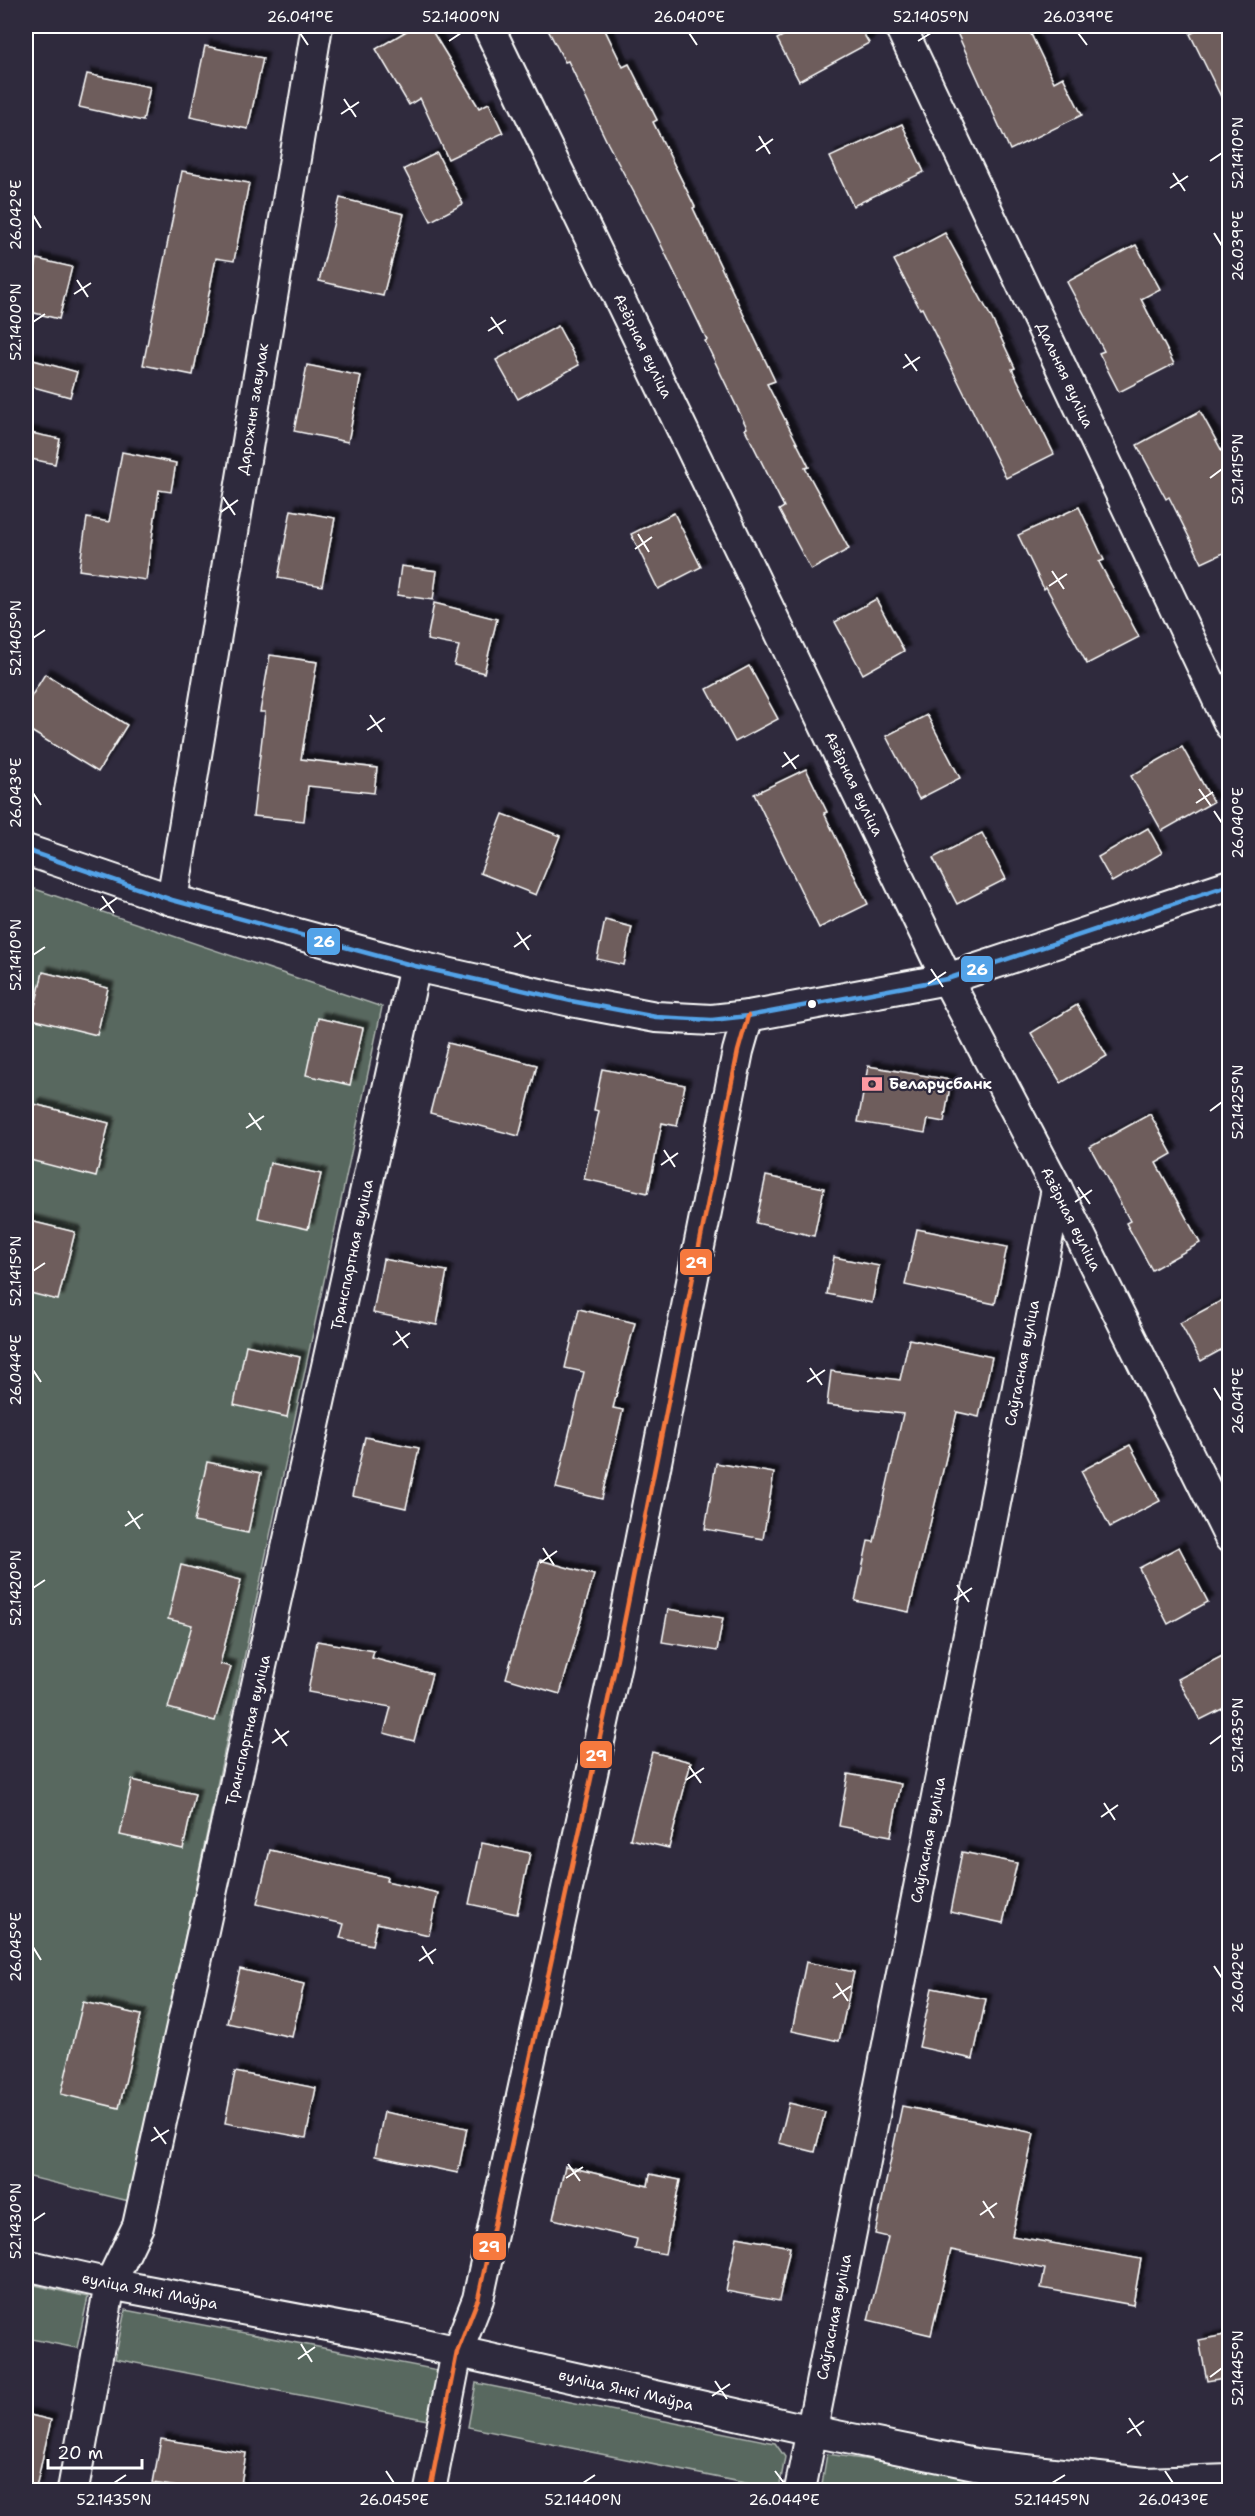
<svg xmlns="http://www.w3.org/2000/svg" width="1255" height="2516" font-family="'Shantell Sans',sans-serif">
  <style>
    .green { fill: #59685f; stroke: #acb4af; stroke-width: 1.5 }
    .building { fill: #6e5d5b; stroke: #fff; stroke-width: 1.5; filter: url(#shadow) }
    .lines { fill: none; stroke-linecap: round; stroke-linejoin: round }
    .minor-casing { stroke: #fff; stroke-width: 34 }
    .minor { stroke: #2f2a3d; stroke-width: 30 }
    .bus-1-casing { stroke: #2f2a3d; stroke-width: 9 }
    .bus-2-casing { stroke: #2f2a3d; stroke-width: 9 }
    .bus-1 { stroke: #53a3e8; stroke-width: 4.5 }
    .bus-2 { stroke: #f6793e; stroke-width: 4.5 }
    .ticks { fill: none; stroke: #fff; stroke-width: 2 }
    .bus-dot { fill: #fff; stroke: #2f2a3d; stroke-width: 2 }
    .labels { text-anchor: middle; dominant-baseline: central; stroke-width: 4.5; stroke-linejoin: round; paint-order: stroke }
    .street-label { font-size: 15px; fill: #fff; stroke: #2f2a3d }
    .poi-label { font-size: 15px; font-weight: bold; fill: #fff; stroke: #2f2a3d; text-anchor: start }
    .line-badge { stroke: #2f2a3d; stroke-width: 2 }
    .badge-label { font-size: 16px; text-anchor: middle; font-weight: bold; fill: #fff }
    .neatline { fill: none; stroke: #fff; stroke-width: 2 }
    .ticks-label { font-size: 15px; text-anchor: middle; fill: #fff }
  </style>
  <defs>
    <filter id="shadow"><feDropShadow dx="5.5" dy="-5.5" stdDeviation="1.5" flood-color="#0009"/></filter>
  </defs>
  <rect width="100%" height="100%" fill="#2f2a3d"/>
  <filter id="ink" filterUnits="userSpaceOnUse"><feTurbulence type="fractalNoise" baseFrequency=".0167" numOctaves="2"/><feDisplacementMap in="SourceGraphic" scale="12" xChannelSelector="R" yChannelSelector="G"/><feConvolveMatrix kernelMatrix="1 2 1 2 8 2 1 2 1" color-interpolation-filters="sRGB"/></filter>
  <g filter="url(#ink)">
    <!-- green -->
    <g class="green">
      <path d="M 29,887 L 382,1007 L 129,2201 L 26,2176 L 26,905 Z"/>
      <path d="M 26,2283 L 88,2297 L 77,2348 L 26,2338 Z"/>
      <path d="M 125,2310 L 438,2370 L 428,2420 L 115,2359 Z"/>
      <path d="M 476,2383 L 775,2443 L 785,2457 L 779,2490 L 468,2427 Z"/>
      <path d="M 827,2454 L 1084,2490 L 821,2490 Z"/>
    </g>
    <!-- building -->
    <g class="building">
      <path d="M 415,26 L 429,26 L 479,108 L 489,103 L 503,133 L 448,159 L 420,98 L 409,105 L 376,49 Z"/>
      <path d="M 546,26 L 603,26 L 623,67 L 629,64 L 657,120 L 653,122 L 695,207 L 693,208 L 775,381 L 767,384 L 809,467 L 805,468 L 849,549 L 811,570 L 779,510 L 784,507 L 745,429 L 747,428 L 705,341 L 707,340 L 653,228 L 608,144 L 568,61 L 565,62 Z"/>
      <path d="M 801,26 L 859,26 L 869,43 L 799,81 L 777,39 Z"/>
      <path d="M 954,26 L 1027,26 L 1054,82 L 1063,77 L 1082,115 L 1010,150 Z"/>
      <path d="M 1206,26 L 1230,26 L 1230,115 L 1190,34 Z"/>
      <path d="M 205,46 L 263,58 L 248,129 L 190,117 Z"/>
      <path d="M 87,74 L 150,87 L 143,121 L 79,107 Z"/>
      <path d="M 902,124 L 924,172 L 853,206 L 830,157 Z"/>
      <path d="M 437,153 L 463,204 L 431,221 L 404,169 Z"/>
      <path d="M 182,171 L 249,183 L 234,261 L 216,258 L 193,375 L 143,365 Z"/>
      <path d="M 340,198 L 404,214 L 383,296 L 319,281 Z"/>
      <path d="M 945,233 L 992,319 L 1015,368 L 1012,369 L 1054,454 L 1006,478 L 922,308 L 920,309 L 894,260 Z"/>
      <path d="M 1136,245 L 1160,289 L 1141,299 L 1174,364 L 1119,392 L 1099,353 L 1104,351 L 1067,282 Z"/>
      <path d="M 37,259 L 72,267 L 59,319 L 26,311 Z"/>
      <path d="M 558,326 L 579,365 L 518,399 L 496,360 Z"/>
      <path d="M 26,358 L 77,372 L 70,397 L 26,385 Z"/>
      <path d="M 307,365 L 361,376 L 348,442 L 294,431 Z"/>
      <path d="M 1200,411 L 1230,466 L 1230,550 L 1202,563 L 1169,497 L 1166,499 L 1137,445 Z"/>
      <path d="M 26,432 L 60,439 L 55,464 L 26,458 Z"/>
      <path d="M 122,452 L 176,463 L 171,492 L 159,490 L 146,580 L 79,570 L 87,518 L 109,522 Z"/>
      <path d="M 1079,507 L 1104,560 L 1099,562 L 1139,637 L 1087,664 L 1046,587 L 1044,589 L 1018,535 Z"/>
      <path d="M 291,510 L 335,518 L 322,586 L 278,578 Z"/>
      <path d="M 674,513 L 701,567 L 658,589 L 631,534 Z"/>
      <path d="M 401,566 L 437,571 L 433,600 L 397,595 Z"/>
      <path d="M 876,599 L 904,651 L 863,674 L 835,622 Z"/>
      <path d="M 434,603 L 497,619 L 484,673 L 454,665 L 459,646 L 427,640 Z"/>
      <path d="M 270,655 L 317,662 L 301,759 L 377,768 L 374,793 L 308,786 L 304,821 L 253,816 L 265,712 L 260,712 Z"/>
      <path d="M 749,666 L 778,719 L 735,742 L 707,689 Z"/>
      <path d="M 45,674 L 127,725 L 98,772 L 26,728 L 26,705 Z"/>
      <path d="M 927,715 L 960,778 L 919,799 L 886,736 Z"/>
      <path d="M 1182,747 L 1213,802 L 1162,831 L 1131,776 Z"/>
      <path d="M 806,769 L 827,812 L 824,813 L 868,904 L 819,928 L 754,794 Z"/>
      <path d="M 503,814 L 560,836 L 536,895 L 480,873 Z"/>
      <path d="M 1148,828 L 1162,853 L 1112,882 L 1098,857 Z"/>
      <path d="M 982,833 L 1006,879 L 957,904 L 933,858 Z"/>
      <path d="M 605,920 L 632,927 L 624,965 L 597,959 Z"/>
      <path d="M 43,972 L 108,988 L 97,1035 L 32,1019 Z"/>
      <path d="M 1077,1005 L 1107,1056 L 1061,1083 L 1031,1033 Z"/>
      <path d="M 318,1018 L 363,1028 L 350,1085 L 306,1075 Z"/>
      <path d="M 448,1043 L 537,1065 L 519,1136 L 430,1113 Z"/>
      <path d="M 868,1066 L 951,1080 L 944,1122 L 928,1119 L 925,1133 L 858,1122 Z"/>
      <path d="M 602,1069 L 685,1085 L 677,1126 L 662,1123 L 648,1193 L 584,1179 L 599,1111 L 594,1110 Z"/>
      <path d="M 34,1104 L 109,1123 L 96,1177 L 26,1159 L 26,1139 Z"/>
      <path d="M 1150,1114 L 1172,1154 L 1156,1163 L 1200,1243 L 1152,1270 L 1126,1223 L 1130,1221 L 1090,1147 Z"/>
      <path d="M 270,1163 L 321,1174 L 308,1229 L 258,1218 Z"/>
      <path d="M 766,1176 L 824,1188 L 814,1236 L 756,1223 Z"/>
      <path d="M 26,1220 L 75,1232 L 58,1300 L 26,1292 Z"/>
      <path d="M 917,1229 L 1007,1247 L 995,1304 L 905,1285 Z"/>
      <path d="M 834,1257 L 879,1266 L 872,1303 L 827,1294 Z"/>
      <path d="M 383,1259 L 447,1271 L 437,1325 L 373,1313 Z"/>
      <path d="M 1230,1296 L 1230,1345 L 1201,1361 L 1180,1323 Z"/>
      <path d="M 579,1309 L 635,1323 L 613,1408 L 623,1410 L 602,1499 L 556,1488 L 584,1372 L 565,1368 Z"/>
      <path d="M 909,1339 L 992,1357 L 979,1417 L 957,1412 L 909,1612 L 855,1601 L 868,1541 L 874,1542 L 903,1414 L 827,1405 L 831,1371 L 900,1380 Z"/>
      <path d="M 246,1345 L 300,1357 L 287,1417 L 234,1405 Z"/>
      <path d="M 365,1437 L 419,1448 L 406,1508 L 352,1496 Z"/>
      <path d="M 1130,1445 L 1160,1501 L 1110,1527 L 1081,1471 Z"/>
      <path d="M 207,1462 L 261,1473 L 248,1533 L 194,1522 Z"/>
      <path d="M 716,1463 L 774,1473 L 763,1539 L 705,1529 Z"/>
      <path d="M 1179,1547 L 1208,1602 L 1168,1624 L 1139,1568 Z"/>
      <path d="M 540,1560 L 594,1575 L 560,1694 L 506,1678 Z"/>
      <path d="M 181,1565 L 241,1580 L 220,1664 L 231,1667 L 215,1721 L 168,1708 L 192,1625 L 168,1619 Z"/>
      <path d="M 668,1609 L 723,1618 L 717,1651 L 662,1642 Z"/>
      <path d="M 317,1641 L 374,1651 L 372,1658 L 432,1674 L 414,1741 L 384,1733 L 391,1707 L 308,1692 Z"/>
      <path d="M 1230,1652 L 1230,1705 L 1200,1720 L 1178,1679 Z"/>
      <path d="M 652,1752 L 691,1762 L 669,1848 L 630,1839 Z"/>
      <path d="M 848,1774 L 901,1784 L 891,1836 L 839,1826 Z"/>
      <path d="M 132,1780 L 195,1794 L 183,1849 L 120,1835 Z"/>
      <path d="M 482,1843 L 530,1853 L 517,1914 L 469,1904 Z"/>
      <path d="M 270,1850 L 387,1877 L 386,1881 L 438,1893 L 429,1935 L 377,1923 L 372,1945 L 340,1938 L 344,1924 L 257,1904 Z"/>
      <path d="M 962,1852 L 1017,1863 L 1003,1923 L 950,1912 Z"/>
      <path d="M 806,1962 L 854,1972 L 839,2041 L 792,2031 Z"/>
      <path d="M 240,1969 L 304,1984 L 292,2037 L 227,2023 Z"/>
      <path d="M 932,1988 L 986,1999 L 973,2059 L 919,2047 Z"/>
      <path d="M 83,2002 L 141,2015 L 119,2108 L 61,2094 Z"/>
      <path d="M 235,2072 L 316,2088 L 306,2138 L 225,2123 Z"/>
      <path d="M 789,2103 L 825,2112 L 815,2152 L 779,2143 Z"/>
      <path d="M 902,2106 L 1034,2133 L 1012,2236 L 1141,2259 L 1133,2305 L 1041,2288 L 1045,2269 L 951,2250 L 931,2335 L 868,2320 L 888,2237 L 875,2234 Z"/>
      <path d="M 384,2112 L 467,2128 L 458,2173 L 375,2156 Z"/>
      <path d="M 565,2166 L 648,2186 L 650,2174 L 680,2180 L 665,2254 L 635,2249 L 637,2239 L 553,2219 Z"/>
      <path d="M 737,2237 L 790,2247 L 779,2301 L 726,2291 Z"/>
      <path d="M 1230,2334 L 1230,2377 L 1207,2381 L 1199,2340 Z"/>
      <path d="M 26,2414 L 51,2420 L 36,2488 L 26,2487 Z"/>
      <path d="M 161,2439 L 246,2453 L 240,2490 L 197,2490 L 153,2483 Z"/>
    </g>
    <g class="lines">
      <defs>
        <g id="minor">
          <path d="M 488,26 L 947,979 L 1057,1189 L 1230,1538"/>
          <path d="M 900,26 L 1230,725"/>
          <path d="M 26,850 L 172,900 L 415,966 L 571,1001 L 656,1017 L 712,1020 L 748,1016 L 947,979 L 1230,885"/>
          <path d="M 172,900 L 317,26"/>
          <path d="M 26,2265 L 110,2284 L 401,2339 L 812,2431 L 980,2465 L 1145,2483 L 1230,2480"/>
          <path d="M 73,2490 L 110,2284 L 138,2226 L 415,966"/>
          <path d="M 430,2490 L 457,2352 L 478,2299 L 616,1663 L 738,1051 L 748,1016"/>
          <path d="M 800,2490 L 1057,1189"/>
        </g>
      </defs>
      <!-- minor casing -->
      <use href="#minor" class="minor-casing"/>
      <!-- minor -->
      <use href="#minor" class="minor"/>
      <defs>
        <path id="bus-1" d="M 26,850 L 172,900 L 415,966 L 571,1001 L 656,1017 L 712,1020 L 748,1016 L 947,979 L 1230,885"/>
        <path id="bus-2" d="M 430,2490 L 457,2352 L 478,2299 L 616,1663 L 738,1051 L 748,1016"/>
      </defs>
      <!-- bus-1 casing -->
      <use href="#bus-1" class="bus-1-casing"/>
      <!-- bus-2 casing -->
      <use href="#bus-2" class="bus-2-casing"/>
      <!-- bus-1 -->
      <use href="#bus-1" class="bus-1"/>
      <!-- bus-2 -->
      <use href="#bus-2" class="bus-2"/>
    </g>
  </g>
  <!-- ticks -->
  <path class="ticks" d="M 300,33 L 308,45M 689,33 L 697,45M 1078,33 L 1087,45M 449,41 L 461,33M 918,41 L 931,33M 344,99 L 356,117M 341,114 L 359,102M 759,136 L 770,154M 756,151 L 773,139M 1210,161 L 1222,153M 1173,173 L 1185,191M 1170,188 L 1188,176M 33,215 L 41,228M 1214,233 L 1222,246M 77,280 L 88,297M 74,294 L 91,283M 491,317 L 503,334M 33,322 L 45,314M 488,331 L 506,320M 905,354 L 917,371M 903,368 L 920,357M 1210,478 L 1222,469M 223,497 L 235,515M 221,512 L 238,500M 638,534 L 649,552M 635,549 L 652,537M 1052,571 L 1064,589M 1049,586 L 1067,574M 33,638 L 45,630M 370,715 L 382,732M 367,730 L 385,718M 784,752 L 796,769M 782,767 L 799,755M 1199,789 L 1211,806M 33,793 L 41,805M 1196,803 L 1213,792M 1214,811 L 1222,823M 102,896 L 114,913M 100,910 L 117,898M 517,932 L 529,950M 514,947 L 531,935M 33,955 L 45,947M 931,969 L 943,987M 928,984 L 946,972M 1210,1111 L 1222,1102M 249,1113 L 261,1130M 246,1128 L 264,1116M 664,1150 L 675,1167M 661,1165 L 678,1153M 1078,1187 L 1090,1204M 1075,1202 L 1092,1190M 33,1271 L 45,1263M 396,1331 L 408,1348M 393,1345 L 410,1333M 810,1368 L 822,1385M 33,1370 L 41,1382M 807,1382 L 825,1370M 1214,1388 L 1222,1401M 128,1511 L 140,1529M 125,1526 L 143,1514M 543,1548 L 554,1565M 540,1563 L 557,1551M 957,1585 L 969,1602M 33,1588 L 45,1580M 954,1600 L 972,1588M 275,1729 L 287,1746M 272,1743 L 289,1731M 1210,1744 L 1222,1735M 689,1766 L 701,1783M 686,1780 L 704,1768M 1104,1803 L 1115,1820M 1101,1817 L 1118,1805M 422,1946 L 433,1964M 33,1947 L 41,1960M 419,1961 L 436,1949M 1214,1966 L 1222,1978M 836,1983 L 848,2001M 833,1998 L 851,1986M 154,2127 L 166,2144M 151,2141 L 169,2130M 568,2164 L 580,2181M 566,2178 L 583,2167M 983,2201 L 994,2218M 980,2215 L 997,2203M 33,2221 L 45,2213M 301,2344 L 312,2362M 298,2359 L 315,2347M 1210,2377 L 1222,2368M 715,2381 L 727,2399M 712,2396 L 730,2384M 1129,2418 L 1141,2436M 1127,2433 L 1144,2421M 386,2471 L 394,2483M 775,2471 L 784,2483M 1165,2471 L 1173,2483M 114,2483 L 126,2475M 583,2483 L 595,2475M 1052,2483 L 1065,2475"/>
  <!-- icons -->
  <defs>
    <symbol id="bank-bare" viewBox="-9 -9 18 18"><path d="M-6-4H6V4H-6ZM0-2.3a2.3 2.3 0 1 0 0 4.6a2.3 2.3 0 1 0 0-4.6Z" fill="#ff9aa2" stroke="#2f2a3d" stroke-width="2.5" paint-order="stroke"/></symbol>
  </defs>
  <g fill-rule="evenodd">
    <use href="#bank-bare" x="857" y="1069" width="30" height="30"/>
  </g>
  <!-- markers -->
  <circle class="bus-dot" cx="812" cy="1004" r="5"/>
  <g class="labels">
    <!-- street labels -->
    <g class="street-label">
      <text transform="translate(643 346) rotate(64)">Азёрная вуліца</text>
      <text transform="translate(1065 375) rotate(65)">Дальняя вуліца</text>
      <text transform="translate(253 409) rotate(-81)">Дарожны завулак</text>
      <text transform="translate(854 784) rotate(64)">Азёрная вуліца</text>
      <text transform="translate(1071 1219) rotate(63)">Азёрная вуліца</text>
      <text transform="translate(352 1255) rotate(-78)">Транспартная вуліца</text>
      <text transform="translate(1022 1363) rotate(-79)">Саўгасная вуліца</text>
      <text transform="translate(248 1730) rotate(-77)">Транспартная вуліца</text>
      <text transform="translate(928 1840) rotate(-79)">Саўгасная вуліца</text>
      <text transform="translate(150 2291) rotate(11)">вуліца Янкі Маўра</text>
      <text transform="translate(834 2317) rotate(-79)">Саўгасная вуліца</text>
      <text transform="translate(626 2390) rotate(13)">вуліца Янкі Маўра</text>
    </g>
    <!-- poi labels -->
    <g class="poi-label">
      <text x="889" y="1084">Беларусбанк</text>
    </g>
  </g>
  <g class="line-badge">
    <rect x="306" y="927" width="35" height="29" rx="6" fill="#53a3e8"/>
    <rect x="960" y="955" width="34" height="28" rx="6" fill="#53a3e8"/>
    <rect x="679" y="1248" width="34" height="28" rx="6" fill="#f6793e"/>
    <rect x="579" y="1740" width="34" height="29" rx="6" fill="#f6793e"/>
    <rect x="472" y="2232" width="35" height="29" rx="6" fill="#f6793e"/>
  </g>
  <g class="badge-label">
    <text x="324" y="947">26</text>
    <text x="977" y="975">26</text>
    <text x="696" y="1268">29</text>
    <text x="596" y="1761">29</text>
    <text x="489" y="2252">29</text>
  </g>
  <!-- margin -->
  <rect width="1255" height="2516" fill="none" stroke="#2f2a3d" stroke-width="66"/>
  <!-- scale -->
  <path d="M48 2459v9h94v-9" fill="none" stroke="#ffffff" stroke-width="3"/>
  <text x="57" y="2459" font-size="18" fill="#ffffff" stroke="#2f2a3d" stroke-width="4.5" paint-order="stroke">20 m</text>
  <rect x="33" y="33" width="1189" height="2450" class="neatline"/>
  <g class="ticks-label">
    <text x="300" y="22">26.041°E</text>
    <text x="461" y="22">52.1400°N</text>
    <text x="689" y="22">26.040°E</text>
    <text x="931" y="22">52.1405°N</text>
    <text x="1078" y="22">26.039°E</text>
    <text transform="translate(1238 153) rotate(-90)" y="5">52.1410°N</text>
    <text transform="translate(16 215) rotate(-90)" y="5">26.042°E</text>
    <text transform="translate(1238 246) rotate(-90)" y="5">26.039°E</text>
    <text transform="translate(16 322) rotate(-90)" y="5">52.1400°N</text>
    <text transform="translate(1238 469) rotate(-90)" y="5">52.1415°N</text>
    <text transform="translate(16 638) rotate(-90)" y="5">52.1405°N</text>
    <text transform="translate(16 793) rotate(-90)" y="5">26.043°E</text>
    <text transform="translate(1238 823) rotate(-90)" y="5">26.040°E</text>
    <text transform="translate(16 955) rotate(-90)" y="5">52.1410°N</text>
    <text transform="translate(1238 1102) rotate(-90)" y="5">52.1425°N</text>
    <text transform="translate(16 1271) rotate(-90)" y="5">52.1415°N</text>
    <text transform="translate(16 1370) rotate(-90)" y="5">26.044°E</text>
    <text transform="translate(1238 1401) rotate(-90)" y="5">26.041°E</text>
    <text transform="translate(16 1588) rotate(-90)" y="5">52.1420°N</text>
    <text transform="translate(1238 1735) rotate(-90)" y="5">52.1435°N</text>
    <text transform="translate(16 1947) rotate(-90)" y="5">26.045°E</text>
    <text transform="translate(1238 1978) rotate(-90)" y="5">26.042°E</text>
    <text transform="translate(16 2221) rotate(-90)" y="5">52.1430°N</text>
    <text transform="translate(1238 2368) rotate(-90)" y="5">52.1445°N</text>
    <text x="114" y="2505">52.1435°N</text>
    <text x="394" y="2505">26.045°E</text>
    <text x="583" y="2505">52.1440°N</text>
    <text x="784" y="2505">26.044°E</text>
    <text x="1052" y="2505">52.1445°N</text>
    <text x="1173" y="2505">26.043°E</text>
  </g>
</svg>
